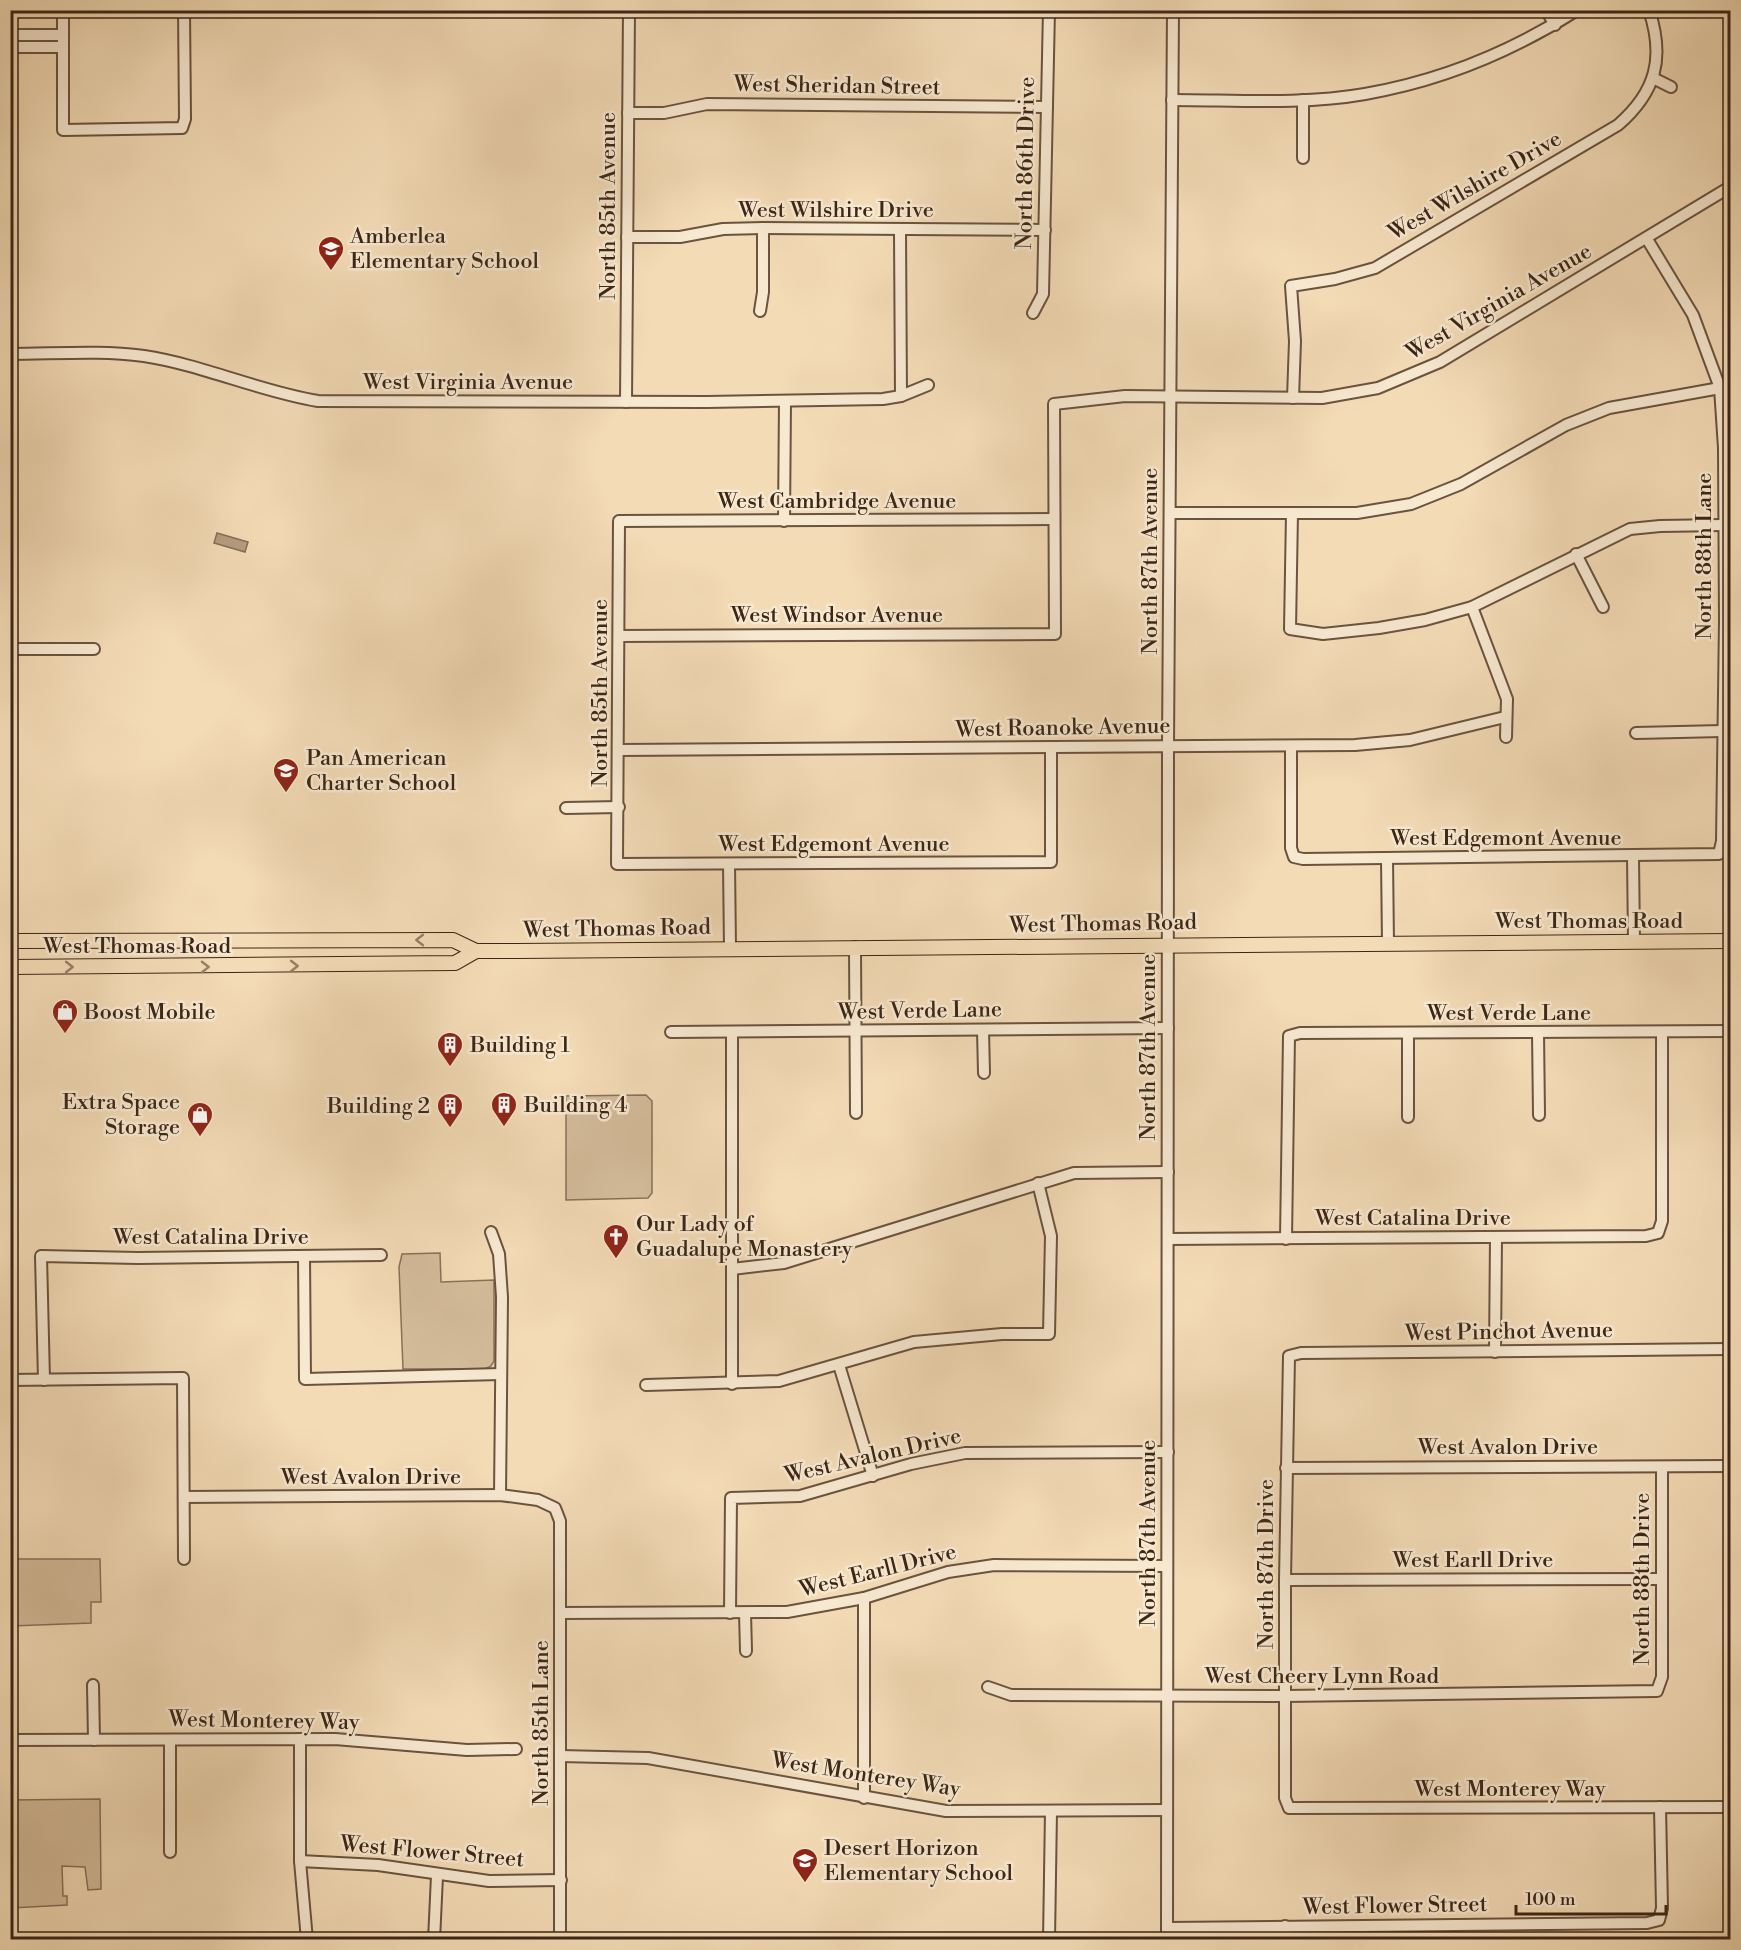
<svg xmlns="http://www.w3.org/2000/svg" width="1741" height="1950" font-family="'Libre Bodoni',serif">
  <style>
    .green { fill: #d4bc9b; stroke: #887159; stroke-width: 1.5 }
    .water { fill: #b59d80; stroke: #856d56; stroke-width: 1.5 }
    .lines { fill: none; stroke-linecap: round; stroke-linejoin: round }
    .minor-casing { stroke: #6a533f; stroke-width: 14 }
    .major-casing { stroke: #3c2617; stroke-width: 16 }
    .minor { stroke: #f7e8d0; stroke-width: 10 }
    .major { stroke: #f3dbb6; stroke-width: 14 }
    .oneway { stroke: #988066 }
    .labels { text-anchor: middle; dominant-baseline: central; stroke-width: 5; stroke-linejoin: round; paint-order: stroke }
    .street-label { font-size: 22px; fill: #3c2617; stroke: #f7e8d0 }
    .poi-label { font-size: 22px; fill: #3c2617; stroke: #f7e8d0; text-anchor: start }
  </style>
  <rect width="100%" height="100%" fill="#f3dbb6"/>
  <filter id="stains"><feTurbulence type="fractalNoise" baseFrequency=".00333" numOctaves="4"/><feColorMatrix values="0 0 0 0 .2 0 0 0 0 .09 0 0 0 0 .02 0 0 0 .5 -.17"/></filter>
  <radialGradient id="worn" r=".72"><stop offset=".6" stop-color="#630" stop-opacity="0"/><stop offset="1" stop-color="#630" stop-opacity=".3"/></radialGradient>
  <!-- green -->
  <g class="green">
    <path d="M 646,1095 L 652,1101 L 652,1193 L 648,1198 L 566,1200 L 566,1096 Z"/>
    <path d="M 440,1253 L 441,1282 L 494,1280 L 494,1361 L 491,1366 L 485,1369 L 403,1369 L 399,1267 L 402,1254 Z"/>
    <path d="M 11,1559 L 100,1559 L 101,1602 L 91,1602 L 91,1623 L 11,1626 Z"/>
    <path d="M 100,1799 L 101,1889 L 88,1890 L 85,1867 L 62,1866 L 63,1896 L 67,1896 L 67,1905 L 11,1908 L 11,1800 Z"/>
  </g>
  <!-- water -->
  <path class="water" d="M 217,533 L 248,542 L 245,552 L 214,543 Z"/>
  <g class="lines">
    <defs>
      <g id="minor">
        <path d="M 63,10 L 63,130 L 182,128 L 185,119 L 184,10"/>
        <path d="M 1546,10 L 1555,25"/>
        <path d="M 10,35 L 62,35"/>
        <path d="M 10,47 L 62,47"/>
        <path d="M 1653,78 L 1671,87"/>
        <path d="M 1172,100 C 1236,100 1302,105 1365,94 C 1440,81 1513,51 1577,10"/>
        <path d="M 628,113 L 664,113 L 707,104 L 1047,107"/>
        <path d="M 1303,158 L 1303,100"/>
        <path d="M 900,231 L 901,396"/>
        <path d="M 627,237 L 680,237 L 723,229 L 763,228 L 1045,230"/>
        <path d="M 760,311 L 763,292 L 763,228"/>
        <path d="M 1033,313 L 1043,294 L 1049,10"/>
        <path d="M 10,354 C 54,354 100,350 144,356 C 203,365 258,391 318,401 L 707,402 L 883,399 L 901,396 L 928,385"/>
        <path d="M 1293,398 L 1295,341 L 1291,286 L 1335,279 L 1375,268 L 1618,125 C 1656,92 1665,58 1649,10"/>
        <path d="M 626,402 L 629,10"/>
        <path d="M 1170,513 L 1357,513 L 1411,504 L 1461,484 L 1566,425 L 1609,408 L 1720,388"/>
        <path d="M 1292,513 L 1290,629 L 1323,634 L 1379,628 L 1425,620 L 1472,607 L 1630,529 L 1660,526 L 1723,525"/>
        <path d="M 784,521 L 785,401"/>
        <path d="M 1576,554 L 1603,607"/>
        <path d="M 1472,607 L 1507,699 L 1506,737"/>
        <path d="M 619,636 L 1055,634 L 1054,404 L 1125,396 L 1322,398 L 1378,388 L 1440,362 L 1730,187"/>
        <path d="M 10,649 L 94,649"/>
        <path d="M 1636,733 L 1722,731"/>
        <path d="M 1051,747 L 1051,862 L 617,864 L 619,521 L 1054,519"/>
        <path d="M 1291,747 L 1291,848 L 1294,857 L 1303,859 L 1719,854 L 1722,841 L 1725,621 L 1724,448 L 1720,388 L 1693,315 L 1647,239"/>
        <path d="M 619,750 L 1355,745 L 1410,740 L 1505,717"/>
        <path d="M 566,808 L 619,807"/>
        <path d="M 1633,857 L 1634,941"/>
        <path d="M 1387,859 L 1388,943"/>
        <path d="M 729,864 L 730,948"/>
        <path d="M 855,947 L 856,1113"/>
        <path d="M 983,1030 L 984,1073"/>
        <path d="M 671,1032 L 1168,1028"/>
        <path d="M 1538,1032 L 1539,1115"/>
        <path d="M 1408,1033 L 1408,1117"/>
        <path d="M 491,1232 L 499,1254 L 502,1297 L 500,1495"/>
        <path d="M 1168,1239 L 1646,1236 L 1658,1233 L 1662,1221 L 1662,1032"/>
        <path d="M 1286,1239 L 1289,1036 L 1300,1033 L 1730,1031"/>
        <path d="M 304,1256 L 305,1379 L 501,1374"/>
        <path d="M 732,1269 L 784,1263 L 1074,1173 L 1168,1172"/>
        <path d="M 1730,1349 L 1301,1353 L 1289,1356 L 1285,1580 L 1285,1798 L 1289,1808 L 1730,1807"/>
        <path d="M 1495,1352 L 1496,1237"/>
        <path d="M 839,1365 L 873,1476"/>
        <path d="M 10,1380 L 183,1378 L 184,1559"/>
        <path d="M 44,1380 L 41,1256 L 138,1258 L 381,1255"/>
        <path d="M 732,1384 L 732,1032"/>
        <path d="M 646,1385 L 779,1381 L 914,1342 L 1002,1334 L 1049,1334 L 1051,1236 L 1038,1183"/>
        <path d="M 1286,1468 L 1730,1466"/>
        <path d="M 184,1497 L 500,1495 L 538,1500 L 555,1508 L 560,1521 L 560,1940"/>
        <path d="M 1285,1580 L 1661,1579"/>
        <path d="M 864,1598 L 864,1798"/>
        <path d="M 561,1613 L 787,1612 L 864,1598 L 948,1572 L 994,1565 L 1167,1566"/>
        <path d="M 730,1613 L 731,1498 L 800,1496 L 911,1464 L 965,1453 L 1168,1452"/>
        <path d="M 745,1613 L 746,1651"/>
        <path d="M 93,1685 L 94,1740"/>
        <path d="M 988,1687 L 1011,1695 L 1285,1696 L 1657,1691 L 1662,1677 L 1662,1467"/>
        <path d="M 300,1739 L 300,1861 L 307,1940"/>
        <path d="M 10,1740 L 335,1739 L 467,1750 L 516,1749"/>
        <path d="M 170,1740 L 170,1852"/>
        <path d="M 560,1756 L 648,1758 L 946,1811 L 1167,1810"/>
        <path d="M 300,1861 L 378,1865 L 489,1881 L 561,1880"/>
        <path d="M 1285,1926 L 1285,1940"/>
        <path d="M 1167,1928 L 1647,1923 L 1659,1920 L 1662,1908 L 1660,1807"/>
        <path d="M 434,1940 L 437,1876"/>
        <path d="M 1049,1940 L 1051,1811"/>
        <path d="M 1167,1940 L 1168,745 L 1173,10"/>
      </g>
      <g id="major">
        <path d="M 10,941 L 453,940 L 476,951 L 516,951 L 1730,941"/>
        <path d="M 10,967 L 455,963 L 476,951"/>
      </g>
    </defs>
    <!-- minor casing -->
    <use href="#minor" class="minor-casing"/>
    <!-- major casing -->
    <use href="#major" class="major-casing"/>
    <!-- minor -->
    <use href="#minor" class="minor"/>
    <!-- major -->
    <use href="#major" class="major"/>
  </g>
  <!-- one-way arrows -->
  <defs><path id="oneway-chevron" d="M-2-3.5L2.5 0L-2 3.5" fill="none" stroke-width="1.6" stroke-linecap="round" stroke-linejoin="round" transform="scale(1.5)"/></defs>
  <g class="oneway">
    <use href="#oneway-chevron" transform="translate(420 940) rotate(180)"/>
    <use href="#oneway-chevron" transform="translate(294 966)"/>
    <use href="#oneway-chevron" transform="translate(69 967)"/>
    <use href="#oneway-chevron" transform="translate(205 967) rotate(-1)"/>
  </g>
  <!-- icons -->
  <defs>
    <symbol id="school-pin" viewBox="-11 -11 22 30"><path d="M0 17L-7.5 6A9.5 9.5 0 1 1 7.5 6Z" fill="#8f2418" stroke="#f7e8d0"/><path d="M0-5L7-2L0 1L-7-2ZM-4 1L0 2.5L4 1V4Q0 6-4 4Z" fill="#fff"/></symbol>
    <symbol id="shop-pin" viewBox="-11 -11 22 30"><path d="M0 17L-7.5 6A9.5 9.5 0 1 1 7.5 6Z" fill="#8f2418" stroke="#f7e8d0"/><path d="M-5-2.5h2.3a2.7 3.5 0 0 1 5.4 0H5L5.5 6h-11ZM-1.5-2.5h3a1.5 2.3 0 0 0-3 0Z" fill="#fff"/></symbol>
    <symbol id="building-pin" viewBox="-11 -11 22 30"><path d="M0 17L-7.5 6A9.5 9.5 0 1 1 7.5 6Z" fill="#8f2418" stroke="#f7e8d0"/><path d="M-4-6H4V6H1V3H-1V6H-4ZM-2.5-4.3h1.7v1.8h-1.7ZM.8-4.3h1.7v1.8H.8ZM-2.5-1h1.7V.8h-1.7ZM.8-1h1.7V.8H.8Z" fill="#fff"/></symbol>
    <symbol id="church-pin" viewBox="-11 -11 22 30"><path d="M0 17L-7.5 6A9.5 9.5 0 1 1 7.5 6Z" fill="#8f2418" stroke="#f7e8d0"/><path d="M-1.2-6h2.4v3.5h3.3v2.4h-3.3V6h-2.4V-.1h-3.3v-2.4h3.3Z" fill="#fff"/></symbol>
  </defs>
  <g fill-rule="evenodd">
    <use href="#school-pin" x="316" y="234" width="30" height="40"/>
    <use href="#school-pin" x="271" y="756" width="30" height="40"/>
    <use href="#shop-pin" x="50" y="997" width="30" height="40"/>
    <use href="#building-pin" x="435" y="1030" width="30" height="40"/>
    <use href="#building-pin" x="489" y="1090" width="30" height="40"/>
    <use href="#building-pin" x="435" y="1091" width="30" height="40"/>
    <use href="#shop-pin" x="185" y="1100" width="30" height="40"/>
    <use href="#church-pin" x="601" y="1222" width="30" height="40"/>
    <use href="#school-pin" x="790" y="1846" width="30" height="40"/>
  </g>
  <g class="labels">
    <!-- street labels -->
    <g class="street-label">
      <text transform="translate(837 86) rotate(1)">West Sheridan Street</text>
      <text transform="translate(1026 163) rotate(-89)">North 86th Drive</text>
      <text transform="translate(1475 186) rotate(-30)">West Wilshire Drive</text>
      <text transform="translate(608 206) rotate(-90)">North 85th Avenue</text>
      <text x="836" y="210">West Wilshire Drive</text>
      <text transform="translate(1499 302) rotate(-30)">West Virginia Avenue</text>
      <text x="468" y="382">West Virginia Avenue</text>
      <text x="837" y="501">West Cambridge Avenue</text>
      <text transform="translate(1704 556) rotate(-90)">North 88th Lane</text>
      <text transform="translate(1150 561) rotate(-90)">North 87th Avenue</text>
      <text x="837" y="615">West Windsor Avenue</text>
      <text transform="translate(600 693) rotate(-90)">North 85th Avenue</text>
      <text transform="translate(1063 728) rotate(-1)">West Roanoke Avenue</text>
      <text x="1506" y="838">West Edgemont Avenue</text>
      <text x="834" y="844">West Edgemont Avenue</text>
      <text x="1589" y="921">West Thomas Road</text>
      <text transform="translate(1103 924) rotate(-1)">West Thomas Road</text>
      <text transform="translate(617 929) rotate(-1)">West Thomas Road</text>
      <text x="137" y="946">West Thomas Road</text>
      <text transform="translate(920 1011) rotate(-1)">West Verde Lane</text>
      <text x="1509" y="1013">West Verde Lane</text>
      <text transform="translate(1148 1047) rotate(-90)">North 87th Avenue</text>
      <text x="1413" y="1218">West Catalina Drive</text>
      <text x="211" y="1237">West Catalina Drive</text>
      <text transform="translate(1509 1332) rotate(-1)">West Pinchot Avenue</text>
      <text x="1508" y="1447">West Avalon Drive</text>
      <text transform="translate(873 1456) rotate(-13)">West Avalon Drive</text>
      <text x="371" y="1477">West Avalon Drive</text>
      <text transform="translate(1148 1533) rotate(-90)">North 87th Avenue</text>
      <text x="1473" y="1560">West Earll Drive</text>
      <text transform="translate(1266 1564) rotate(-90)">North 87th Drive</text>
      <text transform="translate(878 1571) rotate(-14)">West Earll Drive</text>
      <text transform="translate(1642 1579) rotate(-90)">North 88th Drive</text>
      <text x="1322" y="1676">West Cheery Lynn Road</text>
      <text transform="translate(264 1721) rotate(1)">West Monterey Way</text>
      <text transform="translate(541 1723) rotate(-90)">North 85th Lane</text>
      <text transform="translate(866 1775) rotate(9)">West Monterey Way</text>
      <text x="1510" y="1789">West Monterey Way</text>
      <text transform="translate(432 1852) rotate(5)">West Flower Street</text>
      <text transform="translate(1395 1906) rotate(-1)">West Flower Street</text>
    </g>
    <!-- poi labels -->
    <g class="poi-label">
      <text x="350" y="236">Amberlea<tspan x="350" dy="25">Elementary School</tspan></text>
      <text x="306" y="758">Pan American<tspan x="306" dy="25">Charter School</tspan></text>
      <text x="84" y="1012">Boost Mobile</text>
      <text x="470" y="1045">Building 1</text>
      <text x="180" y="1102" text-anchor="end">Extra Space<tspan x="180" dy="25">Storage</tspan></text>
      <text x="524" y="1105">Building 4</text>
      <text x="430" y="1106" text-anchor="end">Building 2</text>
      <text x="636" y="1224">Our Lady of<tspan x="636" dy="25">Guadalupe Monastery</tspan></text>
      <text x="824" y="1848">Desert Horizon<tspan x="824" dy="25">Elementary School</tspan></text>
    </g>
  </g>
  <!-- margin -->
  <rect width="1741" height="1950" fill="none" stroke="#f3dbb6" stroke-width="36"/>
  <rect x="12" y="12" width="1717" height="1926" fill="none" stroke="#3c2617" stroke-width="3"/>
  <rect x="18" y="18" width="1705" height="1914" fill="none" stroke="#3c2617" stroke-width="1.5"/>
  <!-- scale -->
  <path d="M1516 1905v9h150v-9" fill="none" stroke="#3c2617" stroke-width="3"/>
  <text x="1525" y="1905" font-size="18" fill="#3c2617" stroke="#f7e8d0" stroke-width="4.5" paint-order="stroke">100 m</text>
  <rect width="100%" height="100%" filter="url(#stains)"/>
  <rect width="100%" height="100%" fill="url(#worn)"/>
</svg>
